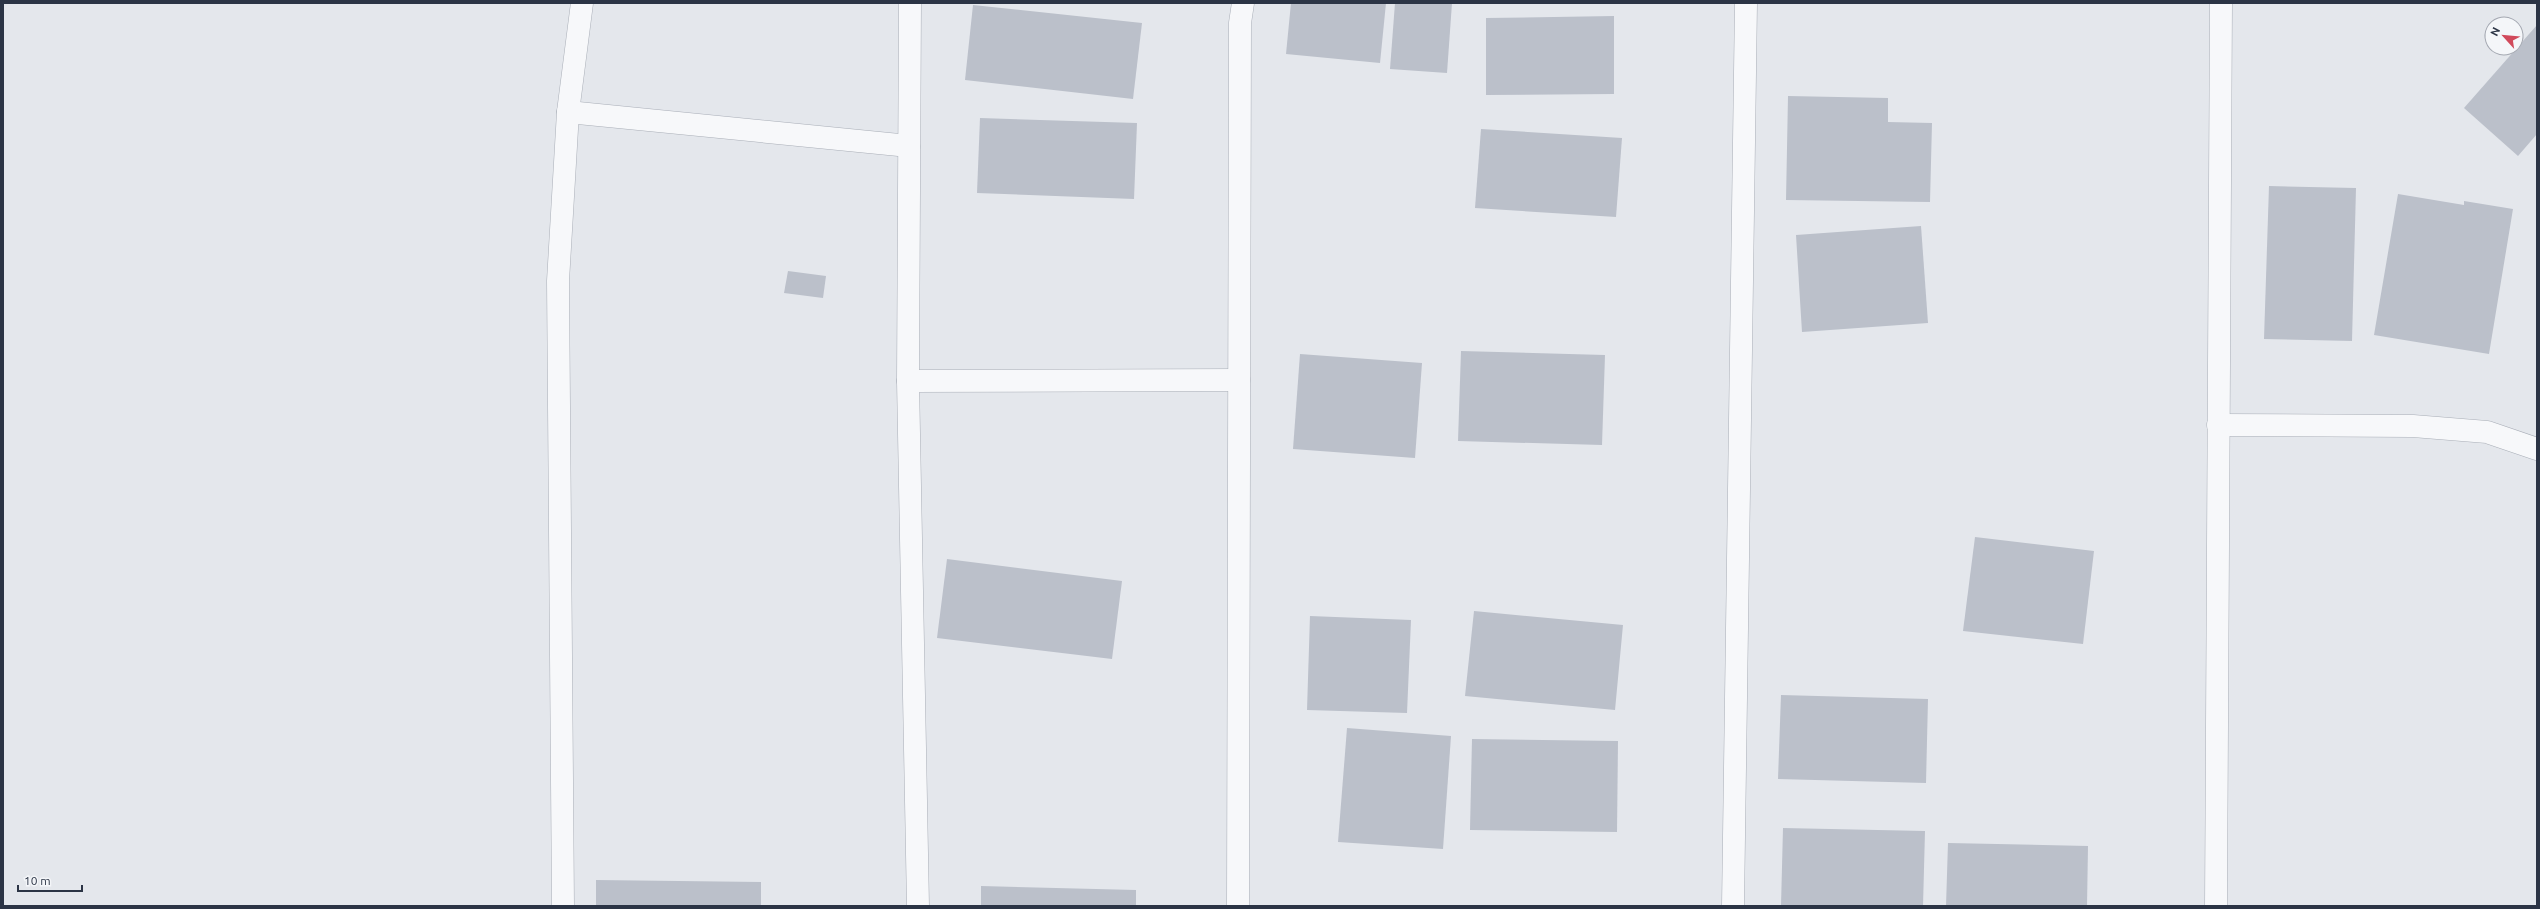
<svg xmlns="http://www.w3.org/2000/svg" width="2540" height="909" font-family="Ubuntu,sans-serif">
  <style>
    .building { fill: #bbc0ca }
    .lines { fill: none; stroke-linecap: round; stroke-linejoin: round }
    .minor-casing { stroke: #a9aeb7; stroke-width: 23 }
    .tertiary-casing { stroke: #a9aeb7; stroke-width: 23 }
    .minor { stroke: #f7f8fa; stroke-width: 22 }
    .tertiary { stroke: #f7f8fa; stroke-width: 22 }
  </style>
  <rect width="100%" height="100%" fill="#e4e7ec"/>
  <!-- building -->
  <g class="building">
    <path d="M 1291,3 L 1386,3 L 1380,63 L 1286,54 Z"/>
    <path d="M 1395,3 L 1452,3 L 1447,73 L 1390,69 Z"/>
    <path d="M 973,5 L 1142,23 L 1133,99 L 965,80 Z"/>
    <path d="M 1614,16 L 1614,94 L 1486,95 L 1486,18 Z"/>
    <path d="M 2537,25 L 2537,134 L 2518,156 L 2464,108 Z"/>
    <path d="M 1788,96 L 1888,98 L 1888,122 L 1932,123 L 1930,202 L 1786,200 Z"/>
    <path d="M 980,118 L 1137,123 L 1134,199 L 977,193 Z"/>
    <path d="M 1481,129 L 1622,138 L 1616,217 L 1475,208 Z"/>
    <path d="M 2269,186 L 2356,188 L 2352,341 L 2264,339 Z"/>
    <path d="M 2398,194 L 2464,205 L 2464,201 L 2513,209 L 2489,354 L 2374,335 Z"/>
    <path d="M 1921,226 L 1928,323 L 1802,332 L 1796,235 Z"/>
    <path d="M 788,271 L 826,276 L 823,298 L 784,293 Z"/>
    <path d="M 1461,351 L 1605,355 L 1602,445 L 1458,441 Z"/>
    <path d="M 1300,354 L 1422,363 L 1415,458 L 1293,449 Z"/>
    <path d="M 1975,537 L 2094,551 L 2083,644 L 1963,631 Z"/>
    <path d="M 947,559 L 1122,581 L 1112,659 L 937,638 Z"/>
    <path d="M 1474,611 L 1623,625 L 1615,710 L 1465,696 Z"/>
    <path d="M 1310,616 L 1411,620 L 1407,713 L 1307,710 Z"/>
    <path d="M 1781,695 L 1928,699 L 1926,783 L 1778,779 Z"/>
    <path d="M 1347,728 L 1451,736 L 1443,849 L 1338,842 Z"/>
    <path d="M 1472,739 L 1618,741 L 1617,832 L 1470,830 Z"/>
    <path d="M 1783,828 L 1925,831 L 1923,906 L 1781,906 Z"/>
    <path d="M 1948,843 L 2088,846 L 2087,906 L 1946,906 Z"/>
    <path d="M 596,880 L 761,882 L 761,906 L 596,906 Z"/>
    <path d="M 981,886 L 1136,890 L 1136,906 L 981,906 Z"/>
  </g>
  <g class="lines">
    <defs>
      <g id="minor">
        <path d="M 568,112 L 909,146"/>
        <path d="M 908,381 L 1239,380"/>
        <path d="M 2218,425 L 2413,426 L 2487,432 L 2537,449"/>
        <path d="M 563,906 L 558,281 L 568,112 L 582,3"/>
        <path d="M 1238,906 L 1240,23 L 1243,3"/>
        <path d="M 1733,906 L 1746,3"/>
        <path d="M 2216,906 L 2221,3"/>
      </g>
      <path id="tertiary" d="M 910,3 L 908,381 L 918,906"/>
    </defs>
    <!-- minor casing -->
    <use href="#minor" class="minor-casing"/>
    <!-- tertiary casing -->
    <use href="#tertiary" class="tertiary-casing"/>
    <!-- minor -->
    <use href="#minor" class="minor"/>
    <!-- tertiary -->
    <use href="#tertiary" class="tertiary"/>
  </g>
  <!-- border -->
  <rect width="2540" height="909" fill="none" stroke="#2b3445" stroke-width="8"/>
  <!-- north arrow -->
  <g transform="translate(2504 36) rotate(297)"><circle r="19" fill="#f4f6f9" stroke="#a4a8b1"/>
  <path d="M0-3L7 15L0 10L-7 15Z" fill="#d1495b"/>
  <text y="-6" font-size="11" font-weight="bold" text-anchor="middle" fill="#2b3445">N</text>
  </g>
  <!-- scale -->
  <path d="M18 885v6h64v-6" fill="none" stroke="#2b3445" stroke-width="2"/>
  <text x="24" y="885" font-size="12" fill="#2b3445" stroke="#f4f6f9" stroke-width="3" paint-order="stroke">10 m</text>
</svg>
